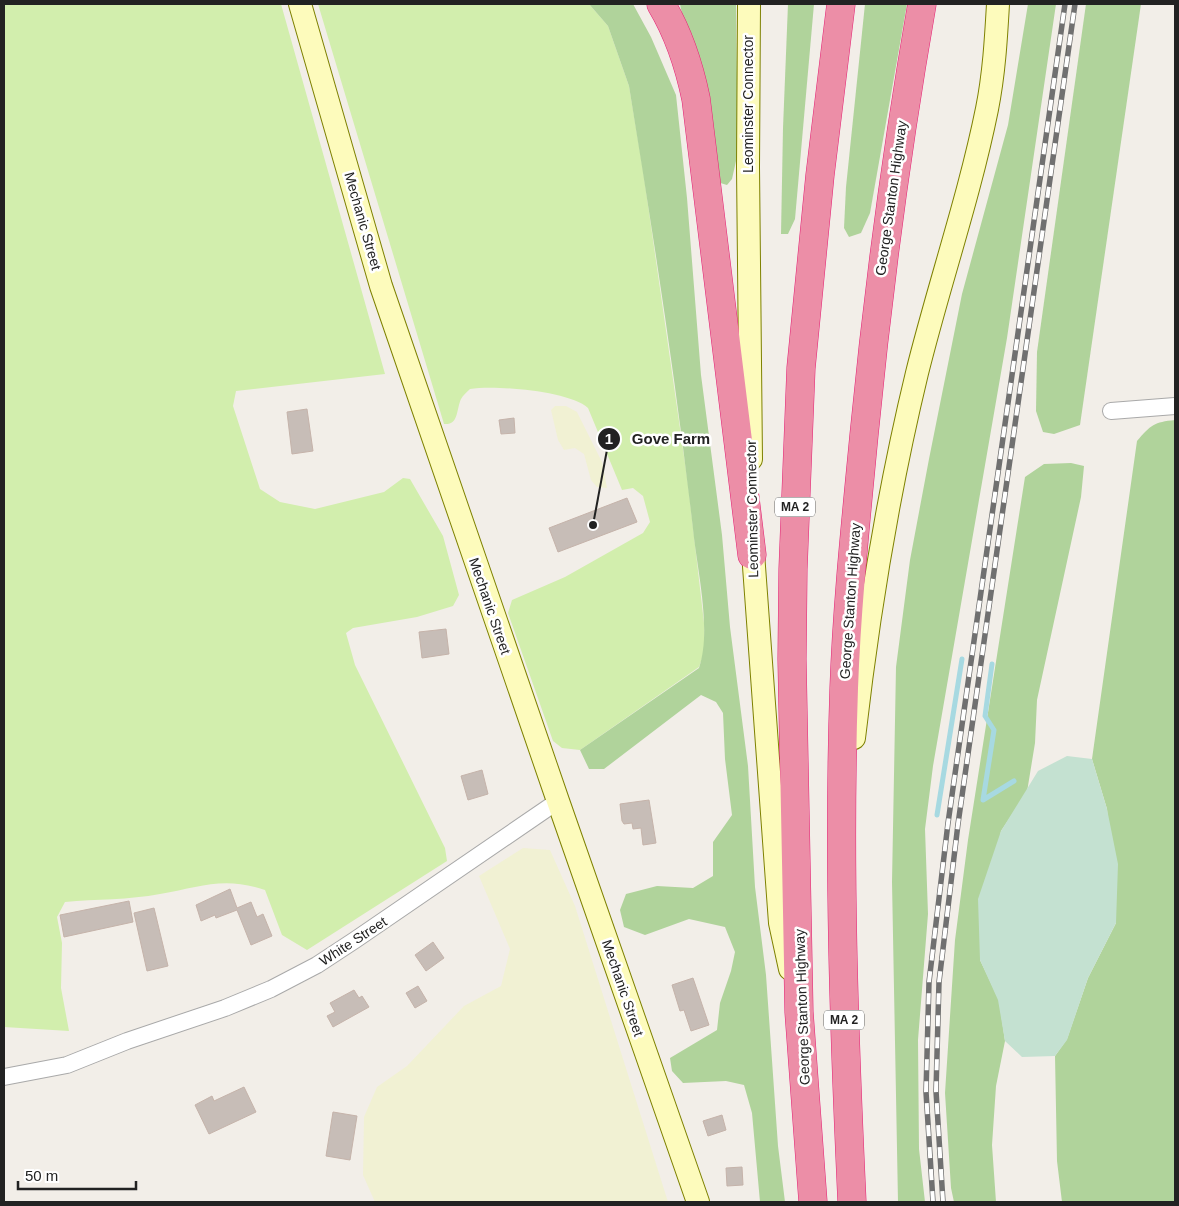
<svg xmlns="http://www.w3.org/2000/svg" width="1179" height="1206" font-family="Helvetica,sans-serif">
  <style>
    .farmland { fill: #f1f1d3 }
    .grass { fill: #d2eead }
    .forest { fill: #b0d39b }
    .wetland { fill: #c4e1d1 }
    .lines { fill: none; stroke-linecap: round; stroke-linejoin: round }
    .stream { stroke: #a7d9e1; stroke-width: 5 }
    .building { fill: #c7bdb7; stroke: #c5b3aa }
    .street-casing { stroke: #a9a9a9; stroke-width: 18 }
    .secondary-casing { stroke: #7e8100; stroke-width: 24 }
    .highway-casing { stroke: #e42174; stroke-width: 29 }
    .street { stroke: #fff; stroke-width: 16 }
    .secondary { stroke: #fdfbbc; stroke-width: 22 }
    .highway { stroke: #ec8ea7; stroke-width: 28 }
    .rail-casing { stroke: #707070; stroke-width: 5.5 }
    .rail { stroke: #fff; stroke-width: 4; stroke-dasharray: 11; stroke-linecap: butt }
    .labels { text-anchor: middle; dominant-baseline: central; stroke-width: 5; stroke-linejoin: round; paint-order: stroke }
    .shield { fill: #fff; stroke: #646464; stroke-width: 1 }
    .shield-label { font-size: 12px; font-weight: bold; fill: #222 }
    .street-label { font-size: 14px; fill: #222; stroke: #fff }
    .leader { fill: none; stroke: #222; stroke-width: 2 }
    .callout-dot { fill: #222; stroke: #fff; stroke-width: 2 }
    .mark-label { font-size: 15px; text-anchor: middle; font-weight: bold; fill: #fff }
    .callout-label { font-size: 15px; text-anchor: middle; font-weight: bold; fill: #222; stroke: #fff; stroke-width: 5; stroke-linejoin: round; paint-order: stroke }
  </style>
  <rect width="100%" height="100%" fill="#f2eee8"/>
  <!-- farmland -->
  <g class="farmland">
    <path d="M 555,406 L 566,406 L 577,412 L 602,462 L 607,488 L 597,487 L 591,480 L 584,454 L 575,448 L 564,450 L 558,440 L 551,410 Z"/>
    <path d="M 523,848 L 550,850 L 575,906 L 668,1202 L 375,1202 L 363,1175 L 364,1117 L 377,1087 L 407,1066 L 464,1006 L 501,986 L 510,949 L 479,876 Z"/>
  </g>
  <!-- grass -->
  <g class="grass">
    <path d="M 4,4 L 281,4 L 385,374 L 236,391 L 233,406 L 260,489 L 280,502 L 315,509 L 384,492 L 403,478 L 410,479 L 443,536 L 459,595 L 453,606 L 417,617 L 353,628 L 346,633 L 355,665 L 445,848 L 447,861 L 307,950 L 282,935 L 265,890 C 223,876 201,887 160,894 C 129,900 96,899 65,902 L 57,917 L 62,943 L 61,988 L 69,1031 L 4,1027 Z"/>
    <path d="M 318,4 L 589,4 L 608,26 L 629,86 L 643,170 L 688,484 L 704,623 L 705,650 L 699,667 L 580,750 L 562,748 L 553,741 L 508,613 L 512,600 L 565,577 L 643,533 L 650,522 L 643,496 L 633,488 L 622,490 L 588,408 C 569,391 496,385 470,389 C 467,392 463,395 461,399 C 456,410 459,425 444,424 Z"/>
  </g>
  <!-- forest -->
  <g class="forest">
    <path d="M 589,4 L 633,4 L 651,37 L 676,95 L 687,198 L 701,375 L 722,535 L 730,627 L 748,766 L 755,887 L 766,975 L 778,1146 L 785,1202 L 760,1202 L 752,1113 L 744,1085 L 726,1081 L 683,1083 L 672,1071 L 670,1058 L 717,1030 L 720,1003 L 731,971 L 735,952 L 725,927 L 689,919 L 645,935 L 624,927 L 620,910 L 626,894 L 657,886 L 693,888 L 713,876 L 713,842 L 732,815 L 725,759 L 723,713 L 716,702 L 701,695 L 604,769 L 589,769 L 580,750 L 699,668 C 712,630 697,569 693,529 C 676,381 653,233 629,86 L 608,26 Z"/>
    <path d="M 680,4 L 736,4 L 738,152 L 732,179 L 727,185 L 717,182 Z"/>
    <path d="M 788,4 L 814,4 L 795,219 L 788,234 L 781,234 L 783,128 Z"/>
    <path d="M 865,4 L 907,4 L 870,213 L 861,233 L 849,237 L 844,228 L 846,187 Z"/>
    <path d="M 1028,4 L 1056,4 L 1007,338 L 933,766 L 925,829 L 928,914 L 918,1040 L 919,1149 L 925,1202 L 898,1202 L 892,882 L 896,667 L 910,560 L 929,459 L 962,294 L 1008,125 Z"/>
    <path d="M 1086,4 L 1141,4 L 1080,425 L 1054,434 L 1043,432 L 1036,411 L 1037,352 Z"/>
    <path d="M 1175,420 L 1175,1202 L 1062,1202 L 1057,1161 L 1055,1056 L 1067,1039 L 1088,978 L 1116,923 L 1107,809 L 1092,759 L 1137,441 C 1151,425 1154,422 1175,420 Z"/>
    <path d="M 1071,463 L 1084,466 L 1081,497 L 1037,700 L 1035,743 L 1027,792 L 1001,831 L 980,960 L 999,1000 L 1005,1041 L 996,1086 L 992,1145 L 996,1202 L 954,1202 L 951,1188 L 945,1093 L 955,940 L 968,840 L 1025,477 L 1044,464 Z"/>
  </g>
  <!-- wetland -->
  <path class="wetland" d="M 1067,756 L 1092,759 L 1107,809 L 1118,864 L 1116,923 L 1088,978 L 1067,1040 L 1055,1056 L 1022,1057 L 1005,1041 L 998,1000 L 980,960 L 978,899 L 1001,831 L 1038,771 Z"/>
  <g class="lines">
    <!-- stream -->
    <g class="stream">
      <path d="M 992,664 L 985,716 L 994,730 L 983,800 L 1014,781"/>
      <path d="M 937,815 L 962,659"/>
    </g>
  </g>
  <!-- building -->
  <g class="building">
    <path d="M 307,409 L 313,451 L 292,454 L 287,412 Z"/>
    <path d="M 514,418 L 515,433 L 501,434 L 499,420 Z"/>
    <path d="M 627,498 L 637,522 L 558,552 L 549,528 Z"/>
    <path d="M 446,629 L 449,654 L 422,658 L 419,632 Z"/>
    <path d="M 482,770 L 488,794 L 468,800 L 461,776 Z"/>
    <path d="M 649,800 L 656,843 L 643,845 L 641,828 L 633,829 L 632,823 L 624,824 L 622,821 L 620,804 Z"/>
    <path d="M 230,889 L 237,908 L 251,902 L 257,917 L 263,914 L 272,936 L 251,945 L 237,910 L 216,918 L 215,915 L 201,921 L 196,905 Z"/>
    <path d="M 129,901 L 133,922 L 64,937 L 60,915 Z"/>
    <path d="M 154,908 L 168,966 L 147,971 L 134,913 Z"/>
    <path d="M 433,942 L 444,958 L 426,971 L 415,955 Z"/>
    <path d="M 693,978 L 709,1025 L 691,1031 L 684,1010 L 680,1011 L 672,985 Z"/>
    <path d="M 418,986 L 427,1001 L 415,1008 L 406,993 Z"/>
    <path d="M 354,990 L 359,998 L 362,996 L 369,1007 L 333,1027 L 327,1016 L 335,1012 L 330,1003 Z"/>
    <path d="M 244,1087 L 256,1112 L 209,1134 L 195,1105 L 212,1096 L 214,1101 Z"/>
    <path d="M 333,1112 L 357,1116 L 350,1160 L 326,1156 Z"/>
    <path d="M 722,1115 L 726,1130 L 708,1136 L 703,1121 Z"/>
    <path d="M 742,1167 L 743,1185 L 727,1186 L 726,1168 Z"/>
  </g>
  <g class="lines">
    <defs>
      <g id="street">
        <path d="M 1111,411 L 1175,406"/>
        <path d="M 4,1077 L 67,1065 L 127,1041 L 225,1008 L 271,989 L 317,965 L 355,940 L 558,801"/>
      </g>
      <g id="secondary">
        <path d="M 300,4 L 381,286 L 558,801 L 698,1202"/>
        <path d="M 749,4 L 748,167 L 751,459"/>
        <path d="M 752,539 L 780,923 L 790,969"/>
        <path d="M 854,738 C 868,616 888,493 917,373 C 939,284 969,198 987,109 C 994,74 996,39 998,4"/>
      </g>
      <g id="highway">
        <path d="M 661,4 C 679,34 689,65 696,99 L 752,555"/>
        <path d="M 813,1202 L 799,1012 L 792,659 L 793,569 L 801,368 L 820,175 L 841,4"/>
        <path d="M 852,1202 C 844,1031 838,860 844,688 C 847,604 856,519 864,435 C 878,290 897,147 922,4"/>
      </g>
    </defs>
    <!-- street casing -->
    <use href="#street" class="street-casing"/>
    <!-- secondary casing -->
    <use href="#secondary" class="secondary-casing"/>
    <!-- highway casing -->
    <use href="#highway" class="highway-casing"/>
    <!-- street -->
    <use href="#street" class="street"/>
    <!-- secondary -->
    <use href="#secondary" class="secondary"/>
    <!-- highway -->
    <use href="#highway" class="highway"/>
    <defs>
      <g id="rail">
        <path d="M 933,1202 L 926,1092 L 929,982 L 948,823 L 1065,4"/>
        <path d="M 943,1202 L 936,1091 L 939,982 L 958,824 L 1075,4"/>
      </g>
    </defs>
    <!-- rail casing -->
    <use href="#rail" class="rail-casing"/>
    <!-- rail -->
    <use href="#rail" class="rail"/>
  </g>
  <g class="labels">
    <!-- shield labels -->
    <g class="shield">
      <rect x="775" y="497.5" width="40" height="19" rx="4"/>
      <rect x="824" y="1010.5" width="40" height="19" rx="4"/>
    </g>
    <g class="shield-label">
      <text x="795" y="507">MA 2</text>
      <text x="844" y="1020">MA 2</text>
    </g>
    <!-- street labels -->
    <g class="street-label">
      <text transform="translate(748 104) rotate(-90)">Leominster Connector</text>
      <text transform="translate(891 198) rotate(-82)">George Stanton Highway</text>
      <text transform="translate(363 221) rotate(74)">Mechanic Street</text>
      <text transform="translate(752 509) rotate(-91)">Leominster Connector</text>
      <text transform="translate(850 601) rotate(-86)">George Stanton Highway</text>
      <text transform="translate(490 606) rotate(71)">Mechanic Street</text>
      <text transform="translate(353 941) rotate(-33)">White Street</text>
      <text transform="translate(623 988) rotate(71)">Mechanic Street</text>
      <text transform="translate(802 1007) rotate(-92)">George Stanton Highway</text>
    </g>
  </g>
  <!-- callouts -->
  <path class="leader" d="M593 525L609 439"/>
  <g class="callout-dot">
    <circle cx="593" cy="525" r="5"/>
    <circle cx="609" cy="439" r="12"/>
  </g>
  <g class="mark-label">
    <text x="609" y="444">1</text>
  </g>
  <g class="callout-label">
    <text x="671" y="444">Gove Farm</text>
  </g>
  <!-- border -->
  <rect width="1179" height="1206" fill="none" stroke="#222222" stroke-width="10"/>
  <!-- scale -->
  <path d="M18 1181v8h118v-8" fill="none" stroke="#222222" stroke-width="2.5"/>
  <text x="25" y="1181" font-size="15" fill="#222222" stroke="#ffffff" stroke-width="4" paint-order="stroke">50 m</text>
</svg>
